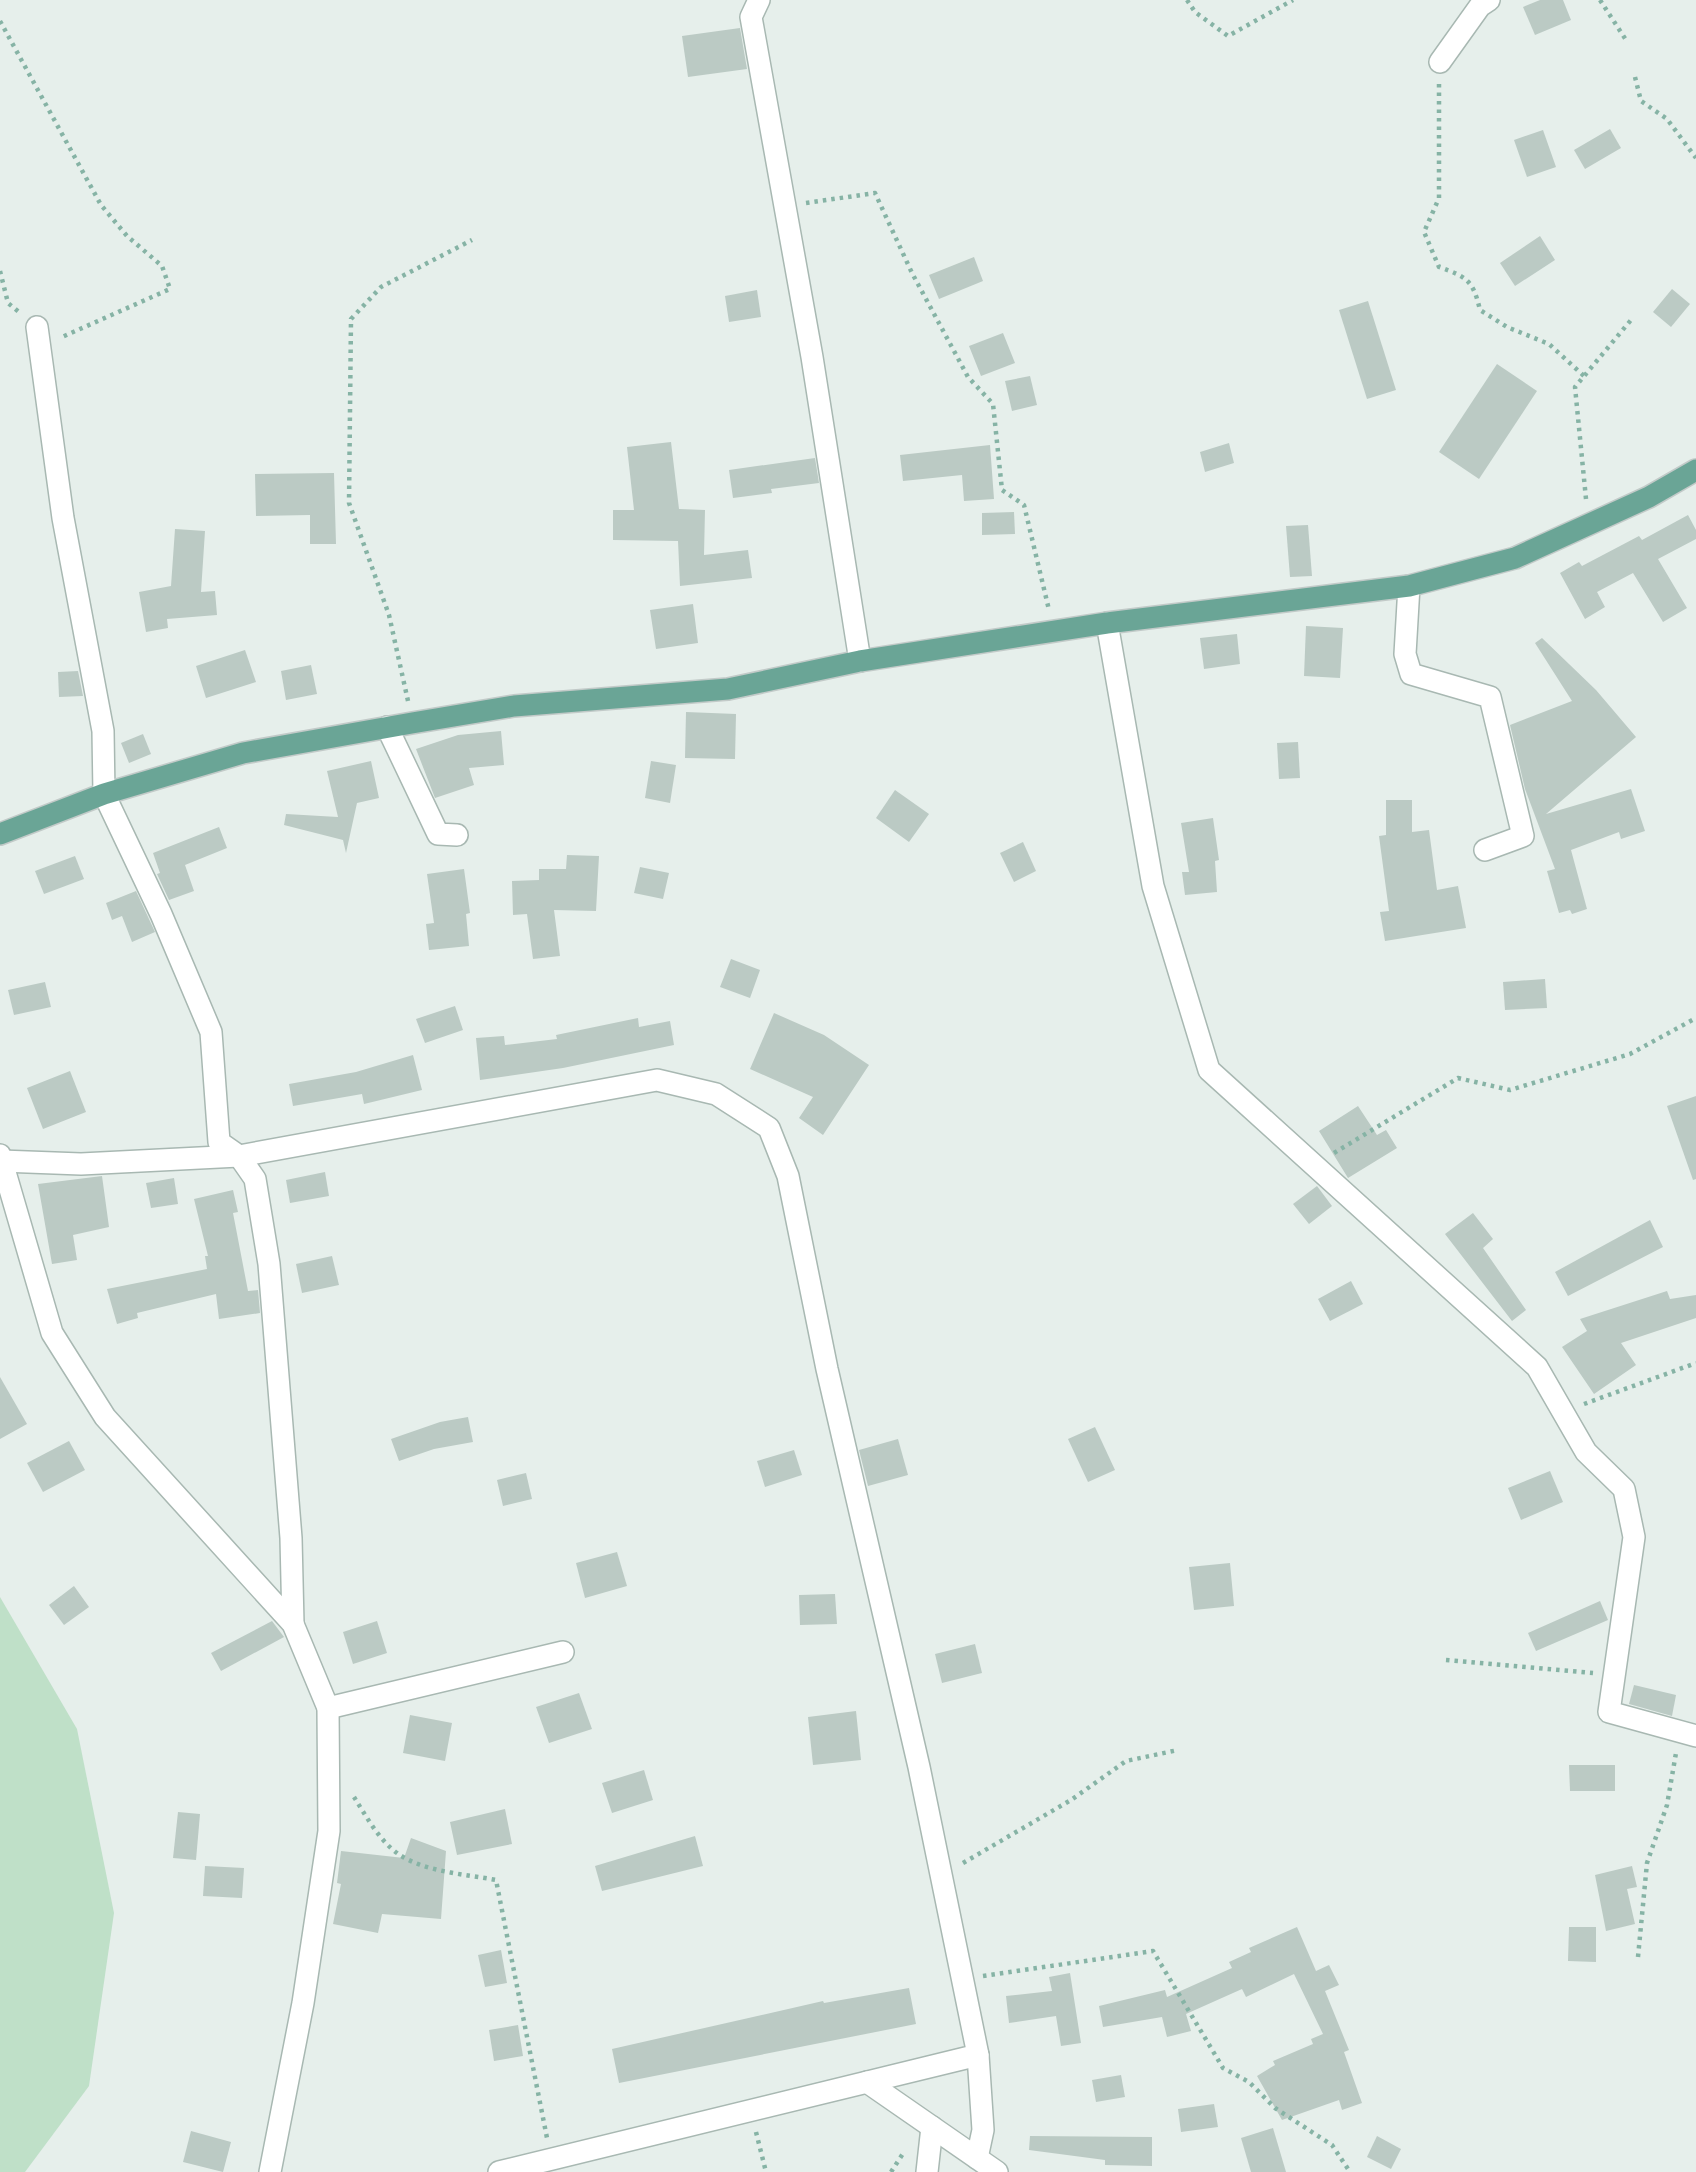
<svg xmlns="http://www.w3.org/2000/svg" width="1696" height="2172" font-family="'Nunito Sans',sans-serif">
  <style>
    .green { fill: #bfe0c8 }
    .building { fill: #bbcac4 }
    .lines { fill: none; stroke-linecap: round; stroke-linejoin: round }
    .minor-casing { stroke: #a8b8b2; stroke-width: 24 }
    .major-casing { stroke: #c2cac8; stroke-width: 24 }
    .path { stroke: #86b3a5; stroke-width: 4.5; stroke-dasharray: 3.5 5; stroke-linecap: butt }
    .minor { stroke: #fff; stroke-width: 21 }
    .major { stroke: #6aa596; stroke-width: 21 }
  </style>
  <rect width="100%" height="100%" fill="#e6efeb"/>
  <!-- green -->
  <path class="green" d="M 0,1597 L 77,1729 L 114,1913 L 89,2086 L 25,2172 L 0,2172 Z"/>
  <!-- building -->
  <g class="building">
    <path d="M 1540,0 L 1563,0 L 1571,20 L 1535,35 L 1523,7 Z"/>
    <path d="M 740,28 L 747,69 L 688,77 L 682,36 Z"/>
    <path d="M 1610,129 L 1621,148 L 1585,169 L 1574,150 Z"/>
    <path d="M 1543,130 L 1556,167 L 1527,177 L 1514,140 Z"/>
    <path d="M 1540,236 L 1555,260 L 1515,286 L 1500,263 Z"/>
    <path d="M 974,257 L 983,281 L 939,299 L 929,275 Z"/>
    <path d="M 1672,289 L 1690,304 L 1671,327 L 1653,312 Z"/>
    <path d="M 757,290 L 761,317 L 729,322 L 725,296 Z"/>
    <path d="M 1368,301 L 1396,390 L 1367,399 L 1339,310 Z"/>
    <path d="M 1003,333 L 1015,363 L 981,376 L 969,346 Z"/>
    <path d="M 1497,364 L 1537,391 L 1479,479 L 1439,452 Z"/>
    <path d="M 1030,376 L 1037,405 L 1012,411 L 1005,381 Z"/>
    <path d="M 671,442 L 679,509 L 705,510 L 704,555 L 748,550 L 752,578 L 680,586 L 678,541 L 613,540 L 613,510 L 634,510 L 627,447 Z"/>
    <path d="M 1229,443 L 1234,463 L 1205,472 L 1200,452 Z"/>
    <path d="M 990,445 L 994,499 L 964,501 L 962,475 L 903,481 L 900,455 Z"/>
    <path d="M 815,458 L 819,483 L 771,489 L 772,493 L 733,498 L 729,470 Z"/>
    <path d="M 334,473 L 336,544 L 310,544 L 310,515 L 256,516 L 255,474 Z"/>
    <path d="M 1014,512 L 1015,534 L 982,535 L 982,513 Z"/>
    <path d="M 1688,515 L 1696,530 L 1696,539 L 1658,559 L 1687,608 L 1663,622 L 1633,573 L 1597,592 L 1605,607 L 1585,619 L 1560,573 L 1579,562 L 1582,566 L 1639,536 L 1642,540 Z"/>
    <path d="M 1308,525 L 1312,576 L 1290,577 L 1286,526 Z"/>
    <path d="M 175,529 L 205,531 L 201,592 L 215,591 L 217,615 L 167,619 L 168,628 L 146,632 L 139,592 L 171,586 Z"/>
    <path d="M 693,604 L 698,643 L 656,649 L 650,610 Z"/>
    <path d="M 1306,626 L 1343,628 L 1340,678 L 1304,676 Z"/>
    <path d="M 1237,634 L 1240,664 L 1204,669 L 1200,638 Z"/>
    <path d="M 1542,638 L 1596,690 L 1636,737 L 1546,814 L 1631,789 L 1645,831 L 1621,839 L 1619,832 L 1571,850 L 1587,909 L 1572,914 L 1570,910 L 1559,913 L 1547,871 L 1555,869 L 1525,789 L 1510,725 L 1572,701 L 1535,643 Z"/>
    <path d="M 245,650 L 256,682 L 206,698 L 196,666 Z"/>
    <path d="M 311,665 L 317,694 L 286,700 L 281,671 Z"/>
    <path d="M 78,671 L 83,696 L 59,697 L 58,672 Z"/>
    <path d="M 686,712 L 736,714 L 735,759 L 685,758 Z"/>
    <path d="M 501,731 L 504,765 L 469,768 L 474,785 L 435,798 L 416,749 L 458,735 Z"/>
    <path d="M 143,734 L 151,754 L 129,763 L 121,743 Z"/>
    <path d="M 1298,742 L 1300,778 L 1279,779 L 1277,743 Z"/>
    <path d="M 371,761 L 379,798 L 357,803 L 346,853 L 343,840 L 284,825 L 286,814 L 338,817 L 327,771 Z"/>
    <path d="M 651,761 L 676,765 L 670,803 L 645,798 Z"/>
    <path d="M 895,790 L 929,814 L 909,842 L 876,818 Z"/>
    <path d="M 1386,800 L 1412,800 L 1412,832 L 1429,830 L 1437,890 L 1458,886 L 1466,928 L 1385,941 L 1380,912 L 1389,911 L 1379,836 L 1386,835 Z"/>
    <path d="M 1213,818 L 1219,860 L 1215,861 L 1217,892 L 1185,895 L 1182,872 L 1189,872 L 1181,823 Z"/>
    <path d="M 219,827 L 227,848 L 185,865 L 194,891 L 169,900 L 157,874 L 160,873 L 153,853 Z"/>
    <path d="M 1023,842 L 1036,871 L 1014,882 L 1000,853 Z"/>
    <path d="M 567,855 L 599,856 L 596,911 L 554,910 L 560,956 L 533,959 L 527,914 L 513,915 L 512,881 L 539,880 L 539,869 L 566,869 Z"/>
    <path d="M 75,856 L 84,879 L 44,894 L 35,871 Z"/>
    <path d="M 640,867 L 669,873 L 663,899 L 634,893 Z"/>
    <path d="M 464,869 L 470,913 L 466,914 L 469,946 L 429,950 L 426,924 L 434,923 L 427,874 Z"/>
    <path d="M 136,891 L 155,932 L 132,942 L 122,916 L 112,920 L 106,903 Z"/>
    <path d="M 731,959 L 760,970 L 750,998 L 720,987 Z"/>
    <path d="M 1545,979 L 1547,1008 L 1505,1010 L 1503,982 Z"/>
    <path d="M 45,982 L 51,1007 L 14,1015 L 8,990 Z"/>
    <path d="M 455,1006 L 463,1030 L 425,1043 L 416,1019 Z"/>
    <path d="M 774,1013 L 824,1035 L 869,1065 L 823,1135 L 799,1118 L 813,1097 L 750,1069 Z"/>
    <path d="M 638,1018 L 639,1027 L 670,1021 L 674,1045 L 563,1068 L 480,1080 L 476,1038 L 504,1036 L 505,1045 L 557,1039 L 556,1035 Z"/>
    <path d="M 413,1055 L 422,1090 L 364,1104 L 362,1094 L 293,1106 L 289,1084 L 356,1072 Z"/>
    <path d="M 70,1071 L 86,1112 L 43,1129 L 27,1088 Z"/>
    <path d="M 1696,1096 L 1696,1179 L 1693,1180 L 1667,1106 Z"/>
    <path d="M 1358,1106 L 1377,1135 L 1386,1130 L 1397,1148 L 1348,1178 L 1319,1131 Z"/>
    <path d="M 325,1172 L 329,1196 L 290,1203 L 286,1180 Z"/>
    <path d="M 102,1176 L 109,1227 L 73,1235 L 77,1260 L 52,1264 L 38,1184 Z"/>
    <path d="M 174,1178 L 178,1204 L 151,1208 L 146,1183 Z"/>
    <path d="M 1317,1186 L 1332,1206 L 1309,1224 L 1293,1204 Z"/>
    <path d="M 233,1190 L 238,1212 L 233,1213 L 248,1291 L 258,1290 L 260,1313 L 219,1319 L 216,1294 L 137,1313 L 138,1318 L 117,1324 L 107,1289 L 207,1269 L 205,1256 L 208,1256 L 194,1199 Z"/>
    <path d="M 1473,1213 L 1493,1239 L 1483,1248 L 1526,1310 L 1512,1321 L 1445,1234 Z"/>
    <path d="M 1650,1220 L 1663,1247 L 1568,1296 L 1555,1272 Z"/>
    <path d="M 332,1256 L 339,1285 L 302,1293 L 296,1264 Z"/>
    <path d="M 1351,1281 L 1363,1304 L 1330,1321 L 1318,1299 Z"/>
    <path d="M 1667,1291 L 1670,1299 L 1696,1295 L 1696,1318 L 1621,1343 L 1636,1365 L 1594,1394 L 1562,1347 L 1587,1331 L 1580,1319 Z"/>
    <path d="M 0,1377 L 27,1424 L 0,1439 Z"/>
    <path d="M 468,1417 L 473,1442 L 434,1449 L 399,1461 L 391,1439 L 440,1422 Z"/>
    <path d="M 1095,1427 L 1115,1470 L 1088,1482 L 1068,1439 Z"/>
    <path d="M 898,1439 L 908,1475 L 868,1486 L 859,1450 Z"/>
    <path d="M 69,1441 L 85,1470 L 43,1492 L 27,1463 Z"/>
    <path d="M 794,1450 L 802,1475 L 765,1487 L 757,1461 Z"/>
    <path d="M 1550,1471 L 1563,1502 L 1521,1520 L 1508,1488 Z"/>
    <path d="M 526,1473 L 532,1499 L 503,1506 L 497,1480 Z"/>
    <path d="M 617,1552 L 627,1586 L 585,1598 L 576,1563 Z"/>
    <path d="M 1230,1563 L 1234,1606 L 1194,1610 L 1189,1567 Z"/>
    <path d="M 74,1586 L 89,1607 L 64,1625 L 49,1605 Z"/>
    <path d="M 835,1594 L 837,1624 L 800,1625 L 799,1595 Z"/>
    <path d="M 1600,1601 L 1608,1620 L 1536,1651 L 1528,1633 Z"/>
    <path d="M 272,1621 L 284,1637 L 221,1671 L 211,1653 Z"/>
    <path d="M 377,1621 L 387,1653 L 353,1664 L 343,1632 Z"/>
    <path d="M 975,1644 L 982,1673 L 942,1683 L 935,1654 Z"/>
    <path d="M 1634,1685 L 1676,1695 L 1672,1716 L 1629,1704 Z"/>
    <path d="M 579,1693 L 592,1729 L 549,1743 L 536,1707 Z"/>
    <path d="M 856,1711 L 861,1760 L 813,1765 L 808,1717 Z"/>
    <path d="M 410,1715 L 452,1723 L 445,1761 L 403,1753 Z"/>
    <path d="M 1569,1765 L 1615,1765 L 1615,1791 L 1570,1791 Z"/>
    <path d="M 644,1770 L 653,1800 L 612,1813 L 602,1783 Z"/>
    <path d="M 505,1809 L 512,1844 L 457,1855 L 450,1822 Z"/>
    <path d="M 178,1812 L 200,1814 L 196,1860 L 173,1858 Z"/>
    <path d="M 695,1836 L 703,1866 L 602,1891 L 595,1866 Z"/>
    <path d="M 411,1838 L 446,1851 L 441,1919 L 382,1914 L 378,1933 L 333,1924 L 341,1884 L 337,1883 L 341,1851 L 404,1858 Z"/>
    <path d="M 205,1866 L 244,1868 L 242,1898 L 203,1896 Z"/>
    <path d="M 1632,1866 L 1637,1887 L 1627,1889 L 1635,1924 L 1606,1931 L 1595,1875 Z"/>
    <path d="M 1297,1927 L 1316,1971 L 1329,1965 L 1339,1985 L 1325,1991 L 1349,2050 L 1344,2052 L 1362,2103 L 1342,2110 L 1339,2100 L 1282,2120 L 1257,2076 L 1275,2065 L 1273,2061 L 1313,2044 L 1311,2039 L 1323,2034 L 1294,1974 L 1246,1997 L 1242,1989 L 1186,2014 L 1191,2031 L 1167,2037 L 1162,2017 L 1103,2027 L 1099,2006 L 1165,1990 L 1167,1997 L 1232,1968 L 1229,1962 L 1251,1952 L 1249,1948 Z"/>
    <path d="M 1569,1927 L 1596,1927 L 1596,1962 L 1568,1961 Z"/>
    <path d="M 501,1950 L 507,1983 L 485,1987 L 478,1955 Z"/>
    <path d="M 1070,1973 L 1081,2043 L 1061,2046 L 1056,2016 L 1009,2023 L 1006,1996 L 1052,1991 L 1049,1977 Z"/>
    <path d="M 909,1988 L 916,2024 L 619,2083 L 612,2049 L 823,2001 L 824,2003 Z"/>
    <path d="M 518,2025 L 523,2056 L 494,2061 L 489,2030 Z"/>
    <path d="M 1121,2075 L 1125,2097 L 1096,2102 L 1092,2080 Z"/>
    <path d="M 1214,2104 L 1218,2127 L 1181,2132 L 1178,2109 Z"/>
    <path d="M 1273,2128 L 1286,2172 L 1251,2172 L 1241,2138 Z"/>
    <path d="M 191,2131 L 231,2142 L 223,2172 L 183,2162 Z"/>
    <path d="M 1030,2136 L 1152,2137 L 1152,2166 L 1105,2165 L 1105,2160 L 1029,2150 Z"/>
    <path d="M 1377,2136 L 1401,2149 L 1391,2169 L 1367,2157 Z"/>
  </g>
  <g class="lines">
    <defs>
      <g id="minor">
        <path d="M 759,0 L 751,17 L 812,357 L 860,661"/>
        <path d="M 1440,62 L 1480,6 L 1489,0"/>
        <path d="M 37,327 L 63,518 L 103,731 L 104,794 L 161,914 L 211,1032 L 219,1142 L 239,1156 L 255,1179 L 269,1264 L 291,1538 L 293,1624"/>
        <path d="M 1409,586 L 1405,654 L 1411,674 L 1490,697 L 1523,836 L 1485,850"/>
        <path d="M 1107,623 L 1153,886 L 1209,1070 L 1537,1367 L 1586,1452 L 1624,1489 L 1634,1537 L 1609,1712 L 1696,1736"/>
        <path d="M 387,727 L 438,834 L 457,835"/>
        <path d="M 0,1155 L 52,1333 L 105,1417 L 293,1624 L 328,1708 L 329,1831 L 303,2003 L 270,2172"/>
        <path d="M 1,1161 L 81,1164 L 239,1156 L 657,1080 L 716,1094 L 769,1128 L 788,1176 L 827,1369 L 919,1767 L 978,2055 L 499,2172"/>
        <path d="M 328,1708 L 563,1652"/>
        <path d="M 867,2082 L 997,2172"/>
        <path d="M 977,2158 L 983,2130 L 978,2055"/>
        <path d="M 927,2172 L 932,2127"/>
      </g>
      <path id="major" d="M 0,834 L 104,794 L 243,753 L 412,723 L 514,706 L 728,689 L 860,661 L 1107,623 L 1409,586 L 1515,558 L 1649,497 L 1696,470"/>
    </defs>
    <!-- minor casing -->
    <use href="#minor" class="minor-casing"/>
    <!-- major casing -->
    <use href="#major" class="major-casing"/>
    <!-- path -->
    <g class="path">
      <path d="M 1187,0 L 1195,12 L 1228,36 L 1293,0"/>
      <path d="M 1600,0 L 1626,40"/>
      <path d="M 0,21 L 101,205 L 127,236 L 162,266 L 170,289 L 62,337"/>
      <path d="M 1635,77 L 1641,101 L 1667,119 L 1696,158"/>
      <path d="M 1439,84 L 1439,198 L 1424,232 L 1439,267 C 1467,277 1473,280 1480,310 L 1507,327 L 1549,344 L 1584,376"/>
      <path d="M 806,203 L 875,193 L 912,273 L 968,377 L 993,404 L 1002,490 L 1024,505 L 1049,610"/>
      <path d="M 0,271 L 8,303 L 20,313"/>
      <path d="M 1586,499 L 1575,387 L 1631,320"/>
      <path d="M 408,701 L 389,615 L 349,503 L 351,319 L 381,287 L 472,240"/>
      <path d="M 1334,1153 L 1458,1078 L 1510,1090 L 1630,1054 L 1696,1018"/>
      <path d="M 1584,1404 L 1696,1363"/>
      <path d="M 1446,1660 L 1593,1673"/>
      <path d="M 354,1797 C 366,1816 379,1840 397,1853 C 423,1872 465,1874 496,1880 L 547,2138"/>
      <path d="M 963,1863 L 1071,1800 L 1126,1761 L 1178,1750"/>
      <path d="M 1638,1957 L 1647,1863 L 1667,1805 L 1676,1753"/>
      <path d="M 983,1976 L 1153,1951 L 1223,2068 L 1249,2082 L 1275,2108 L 1332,2145 L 1350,2172"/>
      <path d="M 756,2132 L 766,2172"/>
      <path d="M 891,2172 L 904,2152"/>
    </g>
    <!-- minor -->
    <use href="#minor" class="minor"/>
    <!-- major -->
    <use href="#major" class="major"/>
  </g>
</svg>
